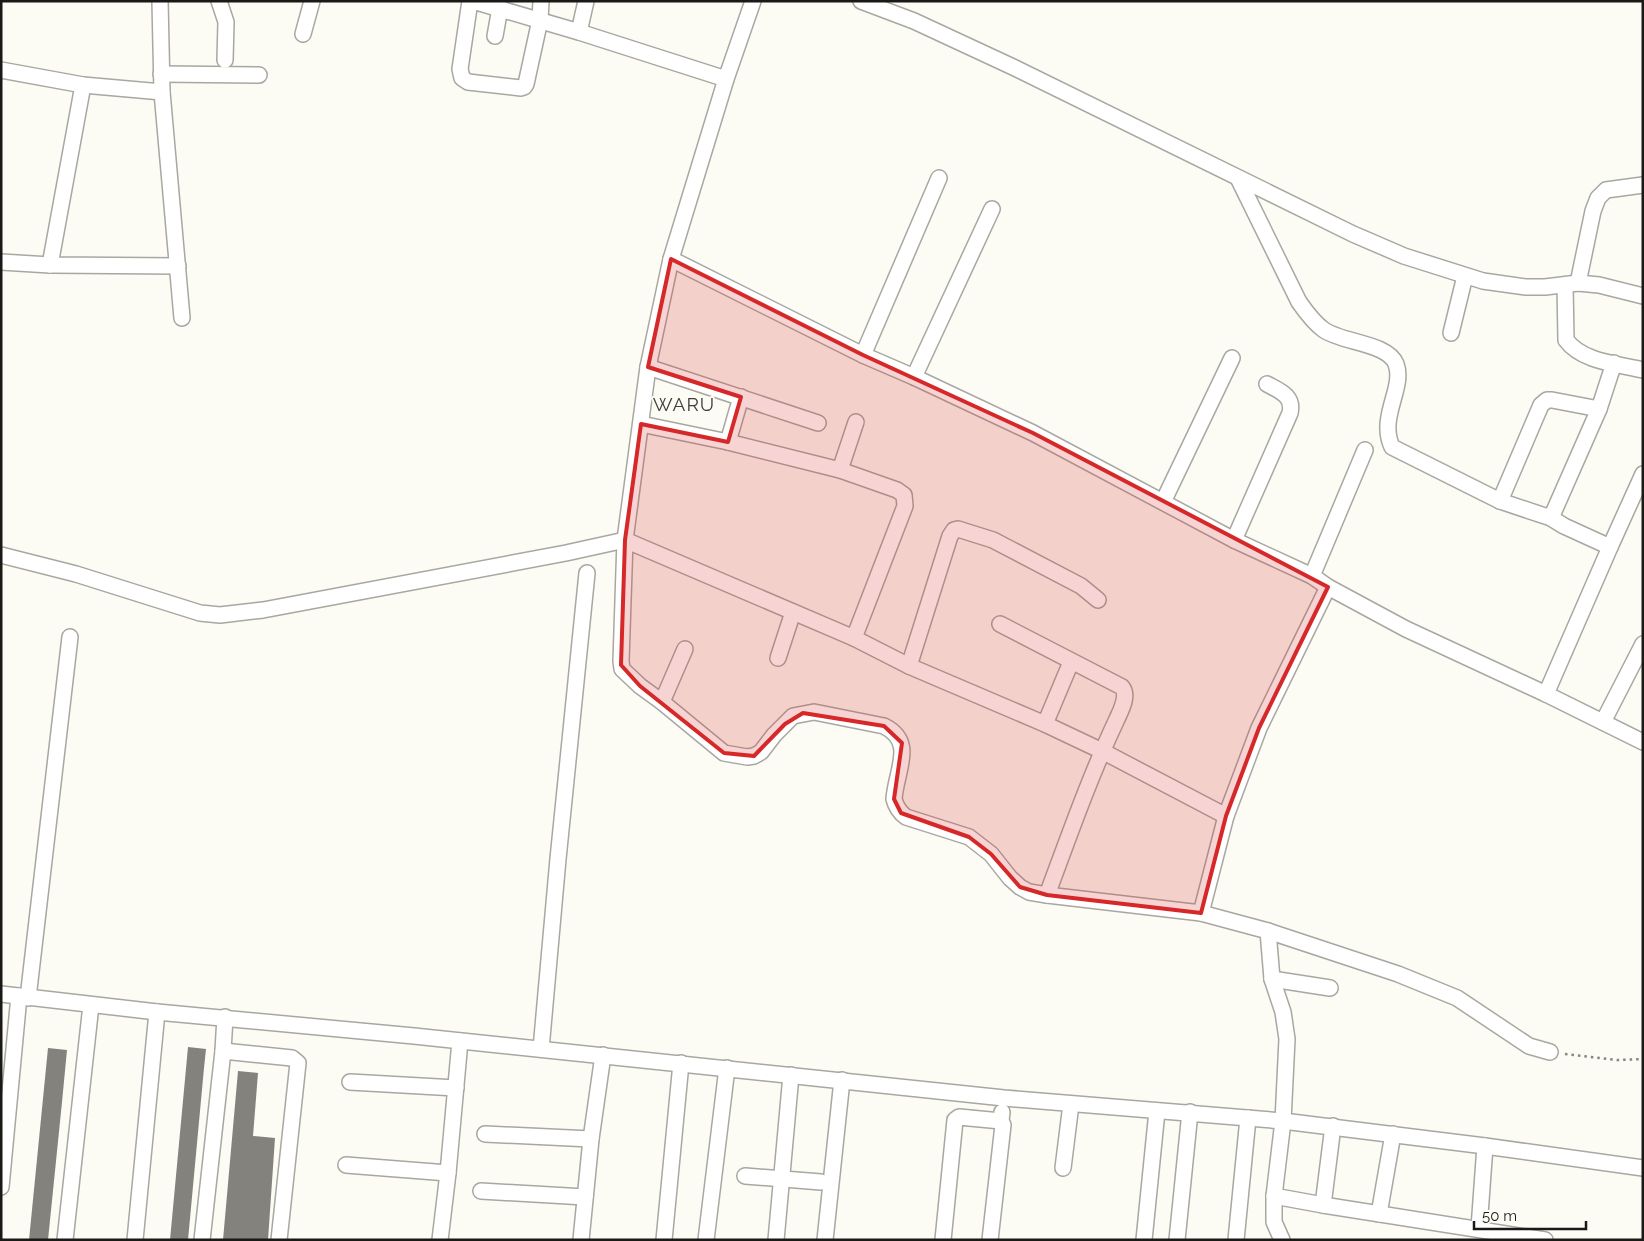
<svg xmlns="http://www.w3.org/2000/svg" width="1644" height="1241" font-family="Raleway,sans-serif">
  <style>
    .building { fill: #83827c }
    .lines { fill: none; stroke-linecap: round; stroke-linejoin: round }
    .minor-casing { stroke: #a8a7a1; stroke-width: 18 }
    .path { stroke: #868580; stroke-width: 2.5; stroke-dasharray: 2.5 4; stroke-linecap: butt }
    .minor { stroke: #fff; stroke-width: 15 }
    .marked { fill: #d62828; fill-opacity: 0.2; stroke: #d62828; stroke-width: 4; stroke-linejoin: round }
    .labels { text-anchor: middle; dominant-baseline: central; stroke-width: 4; stroke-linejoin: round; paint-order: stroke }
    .quarter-label { font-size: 19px; letter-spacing: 1px; fill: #3e3d38; stroke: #fcfbf4 }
  </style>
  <rect width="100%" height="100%" fill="#fcfbf4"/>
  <!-- building -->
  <g class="building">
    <path d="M 188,1047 L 206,1049 L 204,1068 L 188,1240 L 170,1240 Z"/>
    <path d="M 48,1048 L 67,1050 L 62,1102 L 48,1240 L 29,1240 Z"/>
    <path d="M 238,1071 L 258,1073 L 253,1136 L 275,1138 L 268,1240 L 223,1240 Z"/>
  </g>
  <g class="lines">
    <defs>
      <g id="minor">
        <path d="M 160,1 L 162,92 L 182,318"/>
        <path d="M 219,1 L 226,22 L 225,60"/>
        <path d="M 470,1 L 460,69 L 462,78 L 468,82 L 521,88 L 524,87 L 526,84 L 540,20 L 541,1"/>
        <path d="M 473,1 L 579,32 L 726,79 L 753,1"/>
        <path d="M 861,1 L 914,21 L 1013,67 L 1353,234 L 1404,256 L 1483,281 L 1526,287 L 1545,287 L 1578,283 L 1599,285 L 1643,296"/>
        <path d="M 579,32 L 586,1"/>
        <path d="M 303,34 L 312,1"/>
        <path d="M 495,36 L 500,8"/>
        <path d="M 1,70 L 83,85 L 162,92"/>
        <path d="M 161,74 L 259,75"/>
        <path d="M 726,79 L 671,259 L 648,367 L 625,540 L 621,661 L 622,669 L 640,686 L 662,702 L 724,753 L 747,757 L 754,756 L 761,752 L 774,735 L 793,716 L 814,712 L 884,726 C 916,742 896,770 894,799 C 896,807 899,812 906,817 L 969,837 L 991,854 L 1010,878 L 1020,887 L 1029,892 L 1047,895 L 1201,913 L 1268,931 L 1272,979 L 1283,1012 L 1287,1039 L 1283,1121 L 1274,1196 L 1274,1222 L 1282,1240"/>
        <path d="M 1238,178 L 1299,302 C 1306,312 1314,323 1324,330 C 1343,343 1388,343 1396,364 C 1405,388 1378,417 1392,447 L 1500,501 L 1551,518 L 1564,526 L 1610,547 L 1643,474"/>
        <path d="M 671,259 L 863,355 L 939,178"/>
        <path d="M 1,262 L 50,265 L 178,266"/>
        <path d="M 50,265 L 83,85"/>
        <path d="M 1578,283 L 1593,211 L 1598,198 L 1606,190 L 1643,185"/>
        <path d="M 1565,285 L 1566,340 C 1582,362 1618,364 1643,370"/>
        <path d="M 1451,333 L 1465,276"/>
        <path d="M 863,355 L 914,377 L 1033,433 L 1234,540 L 1312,576 L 1328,587 L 1406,629 L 1546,694 L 1643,742"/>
        <path d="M 648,367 L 818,423"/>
        <path d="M 914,377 L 992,209"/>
        <path d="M 641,424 L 728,442 L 840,470 L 897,490 L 904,495 L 905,506 L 854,638"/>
        <path d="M 728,442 L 741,397"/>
        <path d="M 840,470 L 856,422"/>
        <path d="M 1500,501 L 1541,405 L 1547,400 L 1552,400 L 1599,409"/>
        <path d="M 1163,502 L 1232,358"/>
        <path d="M 1551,518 L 1599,409 L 1614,363"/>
        <path d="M 1234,540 L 1290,413 C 1294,396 1280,391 1267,384"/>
        <path d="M 1,555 L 76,574 L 200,613 L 220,615 L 263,610 L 566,553 L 625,540 L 854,638 L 909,666 L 1045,724 L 1102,751 L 1226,816"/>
        <path d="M 1312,576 L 1365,450"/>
        <path d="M 1000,624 L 1122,687 C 1129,696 1121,710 1117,719 C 1090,776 1069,836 1047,895"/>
        <path d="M 778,658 L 793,612"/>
        <path d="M 909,666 L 950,536 L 954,530 L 958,529 L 993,540 L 1081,586 L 1098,600"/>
        <path d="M 1546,694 L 1610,547"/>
        <path d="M 662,702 L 685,649"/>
        <path d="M 1603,722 L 1643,644"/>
        <path d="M 1045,724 L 1071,662"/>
        <path d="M 1201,913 L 1226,816 L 1259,728 L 1328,587"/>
        <path d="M 1268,931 L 1398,974 L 1457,998 L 1529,1046 L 1550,1052"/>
        <path d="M 1272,979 L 1330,988"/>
        <path d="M 1,994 L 157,1012 L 414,1036 L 1004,1098 L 1283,1121 L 1485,1146 L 1643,1168"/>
        <path d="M 28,998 L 70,637"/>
        <path d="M 541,1049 L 558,859 L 587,573"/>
        <path d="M 223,1051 L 292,1058 L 298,1063 L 279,1240"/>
        <path d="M 350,1082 L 456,1088"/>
        <path d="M 485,1134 L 591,1139"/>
        <path d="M 346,1165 L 448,1173"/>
        <path d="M 1063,1168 L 1071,1104"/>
        <path d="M 745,1176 L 821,1182"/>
        <path d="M 1,1187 L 19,996"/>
        <path d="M 481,1191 L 585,1197"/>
        <path d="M 1274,1196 L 1323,1205 L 1545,1240"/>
        <path d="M 1323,1205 L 1333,1126"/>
        <path d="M 1379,1214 L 1393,1134"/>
        <path d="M 1479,1228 L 1485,1146"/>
        <path d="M 65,1240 L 91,1005"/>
        <path d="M 135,1240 L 157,1012"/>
        <path d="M 202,1240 L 223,1051 L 225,1017"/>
        <path d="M 440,1240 L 448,1173 L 460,1041"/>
        <path d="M 581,1240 L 591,1139 L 603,1055"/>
        <path d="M 664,1240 L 681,1063"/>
        <path d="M 706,1240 L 727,1068"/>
        <path d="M 776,1240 L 791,1075"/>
        <path d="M 825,1240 L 842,1080"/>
        <path d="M 943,1240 L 955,1120 L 959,1117 L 1001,1121"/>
        <path d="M 990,1240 L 1003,1125 L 1001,1121 L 1002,1112"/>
        <path d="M 1144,1240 L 1157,1111"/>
        <path d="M 1177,1240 L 1190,1112"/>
        <path d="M 1236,1240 L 1248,1118"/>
      </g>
    </defs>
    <!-- minor casing -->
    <use href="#minor" class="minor-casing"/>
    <!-- path -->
    <path class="path" d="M 1565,1054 L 1617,1060 L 1643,1059"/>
    <!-- minor -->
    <use href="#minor" class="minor"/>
  </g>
  <!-- marked area -->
  <path class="marked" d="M 671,259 L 863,355 L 1033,433 L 1328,587 L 1259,728 L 1226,816 L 1201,913 L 1047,895 L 1020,887 L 991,854 L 969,837 L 901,813 L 894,799 L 902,743 L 884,726 L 803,713 L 785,724 L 754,756 L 724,753 L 640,686 L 621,665 L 625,540 L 641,424 L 728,442 L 741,397 L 648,367 Z"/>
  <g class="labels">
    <!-- quarter labels -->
    <g class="quarter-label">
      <text x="684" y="404">WARU</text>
    </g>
  </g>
  <!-- border -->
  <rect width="1644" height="1241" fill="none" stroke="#1a1917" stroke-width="5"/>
  <!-- scale -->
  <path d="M1474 1221v8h112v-8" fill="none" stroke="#1a1917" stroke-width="2.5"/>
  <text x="1482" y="1221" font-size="15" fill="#1a1917" stroke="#fcfbf4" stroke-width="4" paint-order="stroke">50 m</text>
</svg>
